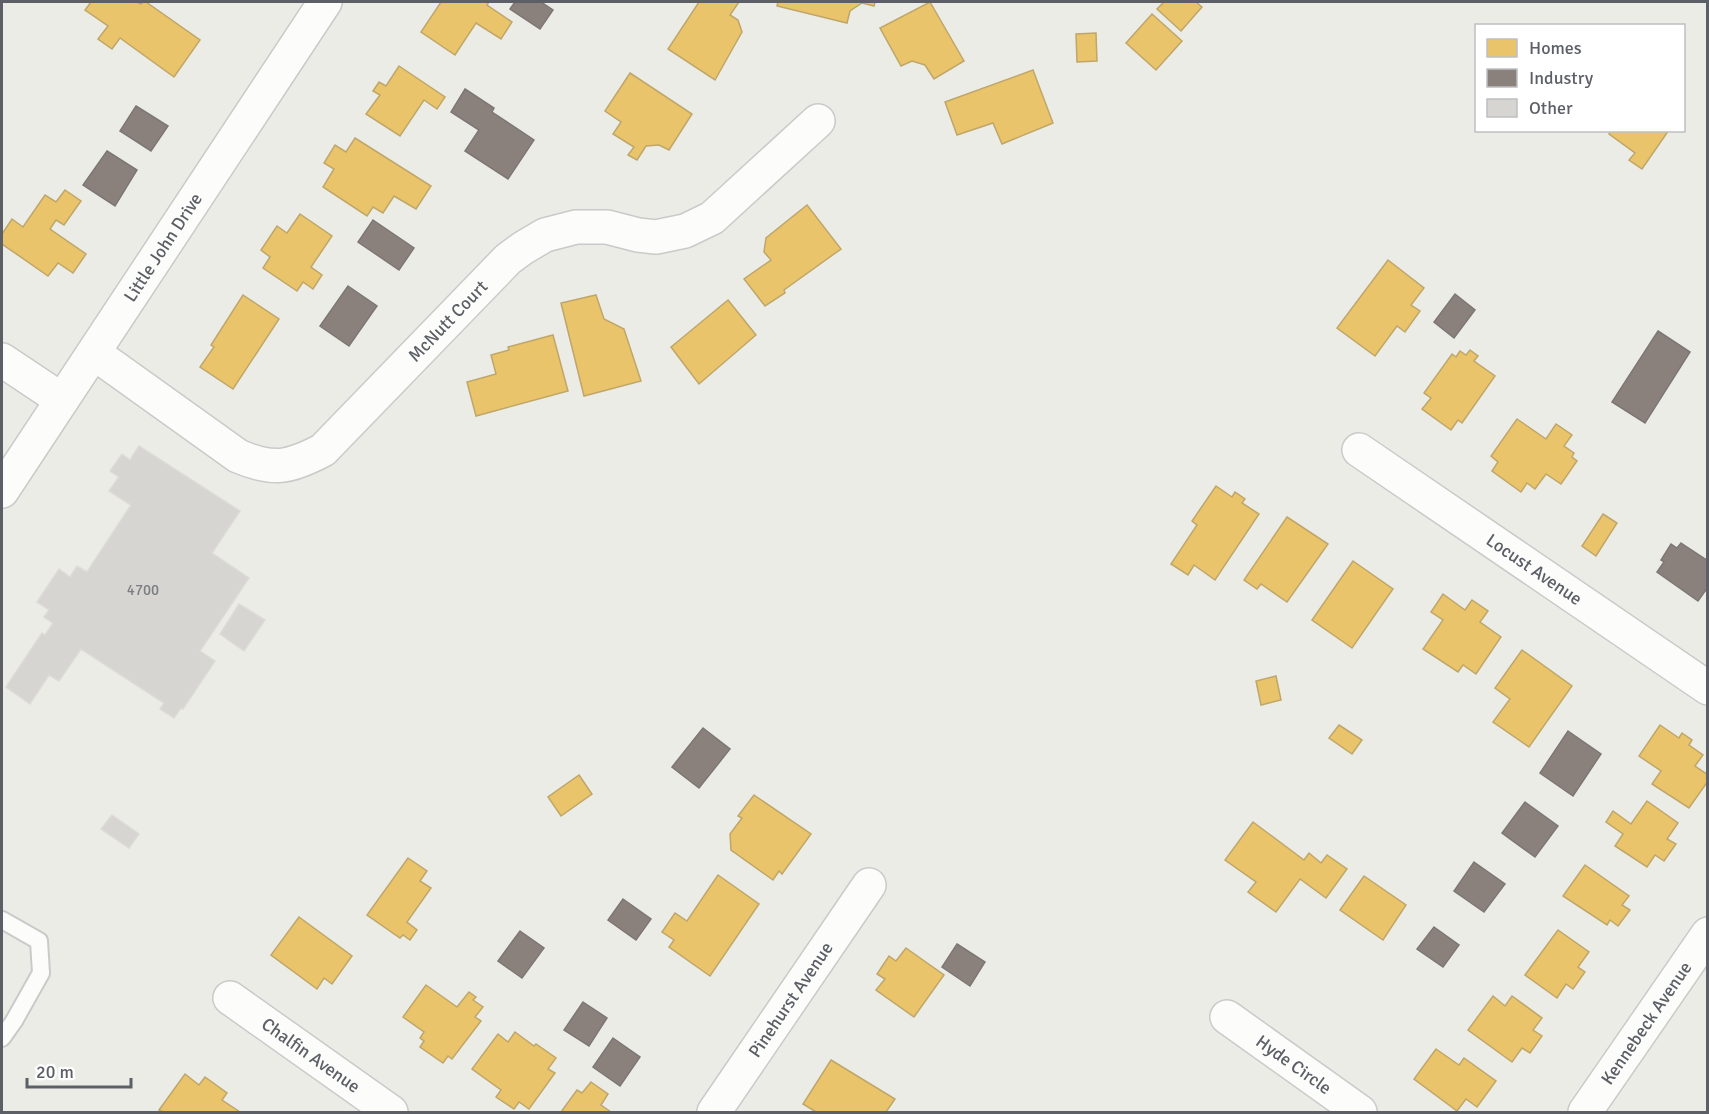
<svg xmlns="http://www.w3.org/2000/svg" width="1709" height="1114" font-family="Signika,sans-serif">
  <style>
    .homes { fill: #e9c46a; stroke: #bfa669; stroke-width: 1.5 }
    .industry { fill: #8a817c; stroke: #7c7775; stroke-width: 1.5 }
    .building { fill: #d6d5d2; stroke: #dcdbd6; stroke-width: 1.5 }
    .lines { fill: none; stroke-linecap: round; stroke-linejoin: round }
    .service-casing { stroke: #c9cac9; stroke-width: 20 }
    .minor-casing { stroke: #c9cac9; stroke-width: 36 }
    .service { stroke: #fcfcfb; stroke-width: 16 }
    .minor { stroke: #fcfcfb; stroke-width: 33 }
    .labels { text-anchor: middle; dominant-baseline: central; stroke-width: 6; stroke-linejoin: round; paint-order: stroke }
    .number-label { font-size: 15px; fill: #7b7d82 }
    .street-label { font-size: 18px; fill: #5c5f66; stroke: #fff }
  </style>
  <rect width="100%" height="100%" fill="#ecece7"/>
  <!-- homes -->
  <g class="homes">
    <path d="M 91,2 L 137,2 L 141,4 L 143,2 L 146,2 L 200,40 L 174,77 L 120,38 L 112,49 L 98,39 L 108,26 L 85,10 Z"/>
    <path d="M 441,2 L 489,2 L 487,5 L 512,22 L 501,39 L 476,23 L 455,55 L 421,32 Z"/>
    <path d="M 699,2 L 739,2 L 730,15 L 738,20 L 742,32 L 715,80 L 668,49 Z"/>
    <path d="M 778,2 L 875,2 L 874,6 L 862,3 L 850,11 L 847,23 L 777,6 Z"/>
    <path d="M 930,2 L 964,61 L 934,79 L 925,65 L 912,61 L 901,66 L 880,28 Z"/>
    <path d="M 1164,2 L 1196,2 L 1202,7 L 1181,31 L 1157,9 Z"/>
    <path d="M 1152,14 L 1182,41 L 1156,70 L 1126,43 Z"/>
    <path d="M 1096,33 L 1097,61 L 1077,62 L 1076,34 Z"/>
    <path d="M 399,66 L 445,97 L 437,109 L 424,100 L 400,136 L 366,114 L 380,95 L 373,91 L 379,82 L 386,86 Z"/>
    <path d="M 1033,70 L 1053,123 L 1002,144 L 993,123 L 957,135 L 945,102 Z"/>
    <path d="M 630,73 L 692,114 L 669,150 L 659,145 L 646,146 L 637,160 L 628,155 L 634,147 L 613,134 L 621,122 L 605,111 Z"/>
    <path d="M 1611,130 L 1669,130 L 1642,169 L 1629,160 L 1635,153 L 1609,134 Z"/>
    <path d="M 355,138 L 431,186 L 416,209 L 394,196 L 383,213 L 373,207 L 367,216 L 323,187 L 334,169 L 324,163 L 335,145 L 346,152 Z"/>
    <path d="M 65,190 L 81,201 L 64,225 L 56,220 L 50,229 L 86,254 L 73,273 L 58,263 L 48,276 L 2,244 L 2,234 L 12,219 L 23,227 L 45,195 L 56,202 Z"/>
    <path d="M 807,205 L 841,249 L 784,290 L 785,293 L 765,306 L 744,279 L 771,260 L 764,252 L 766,238 Z"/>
    <path d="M 300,214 L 332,236 L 311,267 L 322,275 L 313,289 L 303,282 L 297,291 L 263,268 L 270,257 L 261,250 L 277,226 L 287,233 Z"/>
    <path d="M 1388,260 L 1424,288 L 1411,305 L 1420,311 L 1405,332 L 1397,326 L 1375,356 L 1337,328 Z"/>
    <path d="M 243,295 L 279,319 L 233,389 L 200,367 L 214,347 L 211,345 Z"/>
    <path d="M 596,295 L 604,319 L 624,329 L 641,381 L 584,396 L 561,303 Z"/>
    <path d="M 728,300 L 756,335 L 699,384 L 671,347 Z"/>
    <path d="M 553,335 L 568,391 L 476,416 L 467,382 L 496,374 L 491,355 L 509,350 L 508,347 Z"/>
    <path d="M 1470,350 L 1478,356 L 1474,361 L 1495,376 L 1462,423 L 1458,420 L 1451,430 L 1422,409 L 1431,398 L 1424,393 L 1452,354 L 1456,357 L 1460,351 L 1466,355 Z"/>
    <path d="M 1517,419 L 1546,439 L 1556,424 L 1572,435 L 1564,446 L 1574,453 L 1572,457 L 1577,461 L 1561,484 L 1546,474 L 1535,489 L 1527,483 L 1521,492 L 1492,471 L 1498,462 L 1491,456 Z"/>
    <path d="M 1216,486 L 1232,497 L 1235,492 L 1245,499 L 1242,503 L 1259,514 L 1215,580 L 1194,565 L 1188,575 L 1171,564 L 1197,525 L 1192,521 Z"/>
    <path d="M 1603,514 L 1617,523 L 1596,556 L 1582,546 Z"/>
    <path d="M 1287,517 L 1328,544 L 1287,602 L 1261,584 L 1257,589 L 1244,580 Z"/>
    <path d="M 1353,561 L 1393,589 L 1352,648 L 1312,620 Z"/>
    <path d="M 1443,594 L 1465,610 L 1472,600 L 1488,611 L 1480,622 L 1501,637 L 1476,674 L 1463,665 L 1458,672 L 1423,649 L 1443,620 L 1431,612 Z"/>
    <path d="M 1522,650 L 1572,686 L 1529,747 L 1493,722 L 1510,699 L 1495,688 Z"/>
    <path d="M 1276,676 L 1281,700 L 1261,705 L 1256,681 Z"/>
    <path d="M 1339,725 L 1362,740 L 1352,754 L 1329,738 Z"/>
    <path d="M 1660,725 L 1679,738 L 1682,733 L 1692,740 L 1689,745 L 1703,755 L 1695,766 L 1708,775 L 1708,781 L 1689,808 L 1652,784 L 1661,771 L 1639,756 Z"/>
    <path d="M 579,775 L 592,794 L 561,816 L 548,797 Z"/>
    <path d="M 754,795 L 811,834 L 782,874 L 779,871 L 773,880 L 731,850 L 730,834 L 742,818 L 738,816 Z"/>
    <path d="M 1647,801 L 1678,823 L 1667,839 L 1676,844 L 1664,861 L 1655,855 L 1647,867 L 1615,846 L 1623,834 L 1606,822 L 1613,811 L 1631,824 Z"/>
    <path d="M 1253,822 L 1304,860 L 1309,853 L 1321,863 L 1327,855 L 1347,869 L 1326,898 L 1300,879 L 1276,912 L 1248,892 L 1256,882 L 1225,860 Z"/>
    <path d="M 408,858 L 427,871 L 420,881 L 431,888 L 407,922 L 417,930 L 410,940 L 403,935 L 400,938 L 367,915 Z"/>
    <path d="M 1585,865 L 1629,896 L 1622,905 L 1630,910 L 1618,926 L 1610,920 L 1607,925 L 1563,896 Z"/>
    <path d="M 718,875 L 759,904 L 710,976 L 669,947 L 674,940 L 662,932 L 675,913 L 687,921 Z"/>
    <path d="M 1364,876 L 1406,905 L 1383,940 L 1340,910 Z"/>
    <path d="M 299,917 L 352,956 L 332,984 L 324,978 L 317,989 L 271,955 Z"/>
    <path d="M 1558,930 L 1589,952 L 1578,967 L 1585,972 L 1573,989 L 1566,984 L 1557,998 L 1525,975 Z"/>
    <path d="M 906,948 L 944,975 L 914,1017 L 876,990 L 885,979 L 877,974 L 889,956 L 896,961 Z"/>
    <path d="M 426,985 L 457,1007 L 469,992 L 476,997 L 473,1000 L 483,1007 L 475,1017 L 481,1021 L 452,1059 L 448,1056 L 443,1063 L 420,1047 L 424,1041 L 420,1038 L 424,1032 L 403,1017 Z"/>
    <path d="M 1493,996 L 1505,1006 L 1512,996 L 1542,1018 L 1533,1030 L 1542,1036 L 1530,1053 L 1522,1048 L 1512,1062 L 1468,1030 Z"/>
    <path d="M 515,1032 L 534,1046 L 536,1044 L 556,1058 L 548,1069 L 555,1073 L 529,1109 L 519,1102 L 514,1109 L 496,1097 L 501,1090 L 472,1069 L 498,1034 L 508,1042 Z"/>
    <path d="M 1436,1049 L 1459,1065 L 1464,1058 L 1496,1081 L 1477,1107 L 1466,1099 L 1457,1111 L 1414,1079 Z"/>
    <path d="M 831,1060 L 895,1099 L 886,1112 L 816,1112 L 803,1104 Z"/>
    <path d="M 185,1074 L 199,1085 L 205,1077 L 227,1093 L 222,1100 L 240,1112 L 163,1112 L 159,1110 Z"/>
    <path d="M 591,1082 L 608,1094 L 601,1105 L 611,1112 L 561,1112 L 577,1090 L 582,1093 Z"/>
  </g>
  <!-- industry -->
  <g class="industry">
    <path d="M 515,2 L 541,2 L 553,10 L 540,29 L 510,9 Z"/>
    <path d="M 465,89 L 494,108 L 492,112 L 534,140 L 508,179 L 465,151 L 479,130 L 451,112 Z"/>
    <path d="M 136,106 L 168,126 L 151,151 L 120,131 Z"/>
    <path d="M 107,151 L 137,170 L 115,206 L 83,185 Z"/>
    <path d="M 373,220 L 414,248 L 399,270 L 358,242 Z"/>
    <path d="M 348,286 L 377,306 L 349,346 L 320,326 Z"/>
    <path d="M 1455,294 L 1475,310 L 1454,338 L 1434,322 Z"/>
    <path d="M 1658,331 L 1690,352 L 1645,423 L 1612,402 Z"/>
    <path d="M 1681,543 L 1708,561 L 1708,587 L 1698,601 L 1657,572 L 1664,562 L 1661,560 L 1671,544 L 1677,548 Z"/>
    <path d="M 703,728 L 730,749 L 699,788 L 672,767 Z"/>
    <path d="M 1568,731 L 1601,754 L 1573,796 L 1540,773 Z"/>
    <path d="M 1525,802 L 1558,826 L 1535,857 L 1502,833 Z"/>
    <path d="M 1474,862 L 1505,884 L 1484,912 L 1454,891 Z"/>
    <path d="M 623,899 L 651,919 L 636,940 L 608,920 Z"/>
    <path d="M 1434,927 L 1459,945 L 1443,967 L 1417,949 Z"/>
    <path d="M 520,931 L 544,948 L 522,978 L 498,961 Z"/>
    <path d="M 957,944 L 985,962 L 970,986 L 942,967 Z"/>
    <path d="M 583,1002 L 607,1018 L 589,1046 L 564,1030 Z"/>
    <path d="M 613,1038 L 640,1057 L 620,1086 L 593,1067 Z"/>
  </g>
  <!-- building -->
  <g class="building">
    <path d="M 139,446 L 240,511 L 212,553 L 249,578 L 200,651 L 215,661 L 183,709 L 181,708 L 174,718 L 160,709 L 164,703 L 81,649 L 59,681 L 49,675 L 30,704 L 6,687 L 42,633 L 45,635 L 53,623 L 44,617 L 49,610 L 37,602 L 59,569 L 70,577 L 77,566 L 87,572 L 131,505 L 109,491 L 119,477 L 110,471 L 122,454 L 130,460 Z"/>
    <path d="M 239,604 L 265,620 L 244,651 L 220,634 Z"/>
    <path d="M 112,815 L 139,834 L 129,848 L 101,829 Z"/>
  </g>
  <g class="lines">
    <defs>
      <path id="service" d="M 2,920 L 39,941 L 41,973 L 14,1021 L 2,1038"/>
      <g id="minor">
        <path id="s1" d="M 94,353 L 238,456 C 273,471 289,468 323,450 L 508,259 L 523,248 L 545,235 L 576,227 L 607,227 L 638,235 L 656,237 L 685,231 L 712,218 L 818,121"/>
        <path d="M 2,360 L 62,400"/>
        <path id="s2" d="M 1359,450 L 1708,688"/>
        <path id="s3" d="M 2,491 L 325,2"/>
        <path id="s4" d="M 230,998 L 391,1112"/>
        <path id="s5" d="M 1227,1017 L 1360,1112"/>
        <path id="s6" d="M 714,1112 L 869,885"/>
        <path id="s7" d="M 1585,1112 L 1708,934"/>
      </g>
    </defs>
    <!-- service casing -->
    <use href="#service" class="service-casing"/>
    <!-- minor casing -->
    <use href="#minor" class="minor-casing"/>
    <!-- service -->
    <use href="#service" class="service"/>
    <!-- minor -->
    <use href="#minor" class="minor"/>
  </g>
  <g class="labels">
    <!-- number labels -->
    <g class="number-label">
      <text x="143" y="590">4700</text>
    </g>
    <!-- street labels -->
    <g class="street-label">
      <text stroke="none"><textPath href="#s3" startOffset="292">Little John Drive</textPath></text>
      <text stroke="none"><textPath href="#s1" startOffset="446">McNutt Court</textPath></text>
      <text stroke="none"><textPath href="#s2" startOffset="212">Locust Avenue</textPath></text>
      <text stroke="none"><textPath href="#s6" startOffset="136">Pinehurst Avenue</textPath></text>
      <text stroke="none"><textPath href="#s7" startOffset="108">Kennebeck Avenue</textPath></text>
      <text stroke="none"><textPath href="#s4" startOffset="99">Chalfin Avenue</textPath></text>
      <text stroke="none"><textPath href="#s5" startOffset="82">Hyde Circle</textPath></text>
    </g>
  </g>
  <!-- border -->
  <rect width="1709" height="1114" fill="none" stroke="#5c5f66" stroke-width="6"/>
  <!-- legend -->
  <rect x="1475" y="24" width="210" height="108" fill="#ffffff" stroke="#bebfc2" stroke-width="1.5"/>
  <rect x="1487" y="39" width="30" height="18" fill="#e9c46a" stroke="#bebfc2" stroke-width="1.5"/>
  <text x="1529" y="54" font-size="18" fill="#5c5f66">Homes</text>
  <rect x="1487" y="69" width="30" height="18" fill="#8a817c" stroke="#bebfc2" stroke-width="1.5"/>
  <text x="1529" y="84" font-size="18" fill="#5c5f66">Industry</text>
  <rect x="1487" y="99" width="30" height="18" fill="#d6d5d2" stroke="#bebfc2" stroke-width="1.5"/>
  <text x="1529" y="114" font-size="18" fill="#5c5f66">Other</text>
  <!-- scale -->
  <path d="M27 1078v9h104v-9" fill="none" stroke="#5c5f66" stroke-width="3"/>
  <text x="36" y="1078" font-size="18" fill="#5c5f66" stroke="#ffffff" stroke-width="4.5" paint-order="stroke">20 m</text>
</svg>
